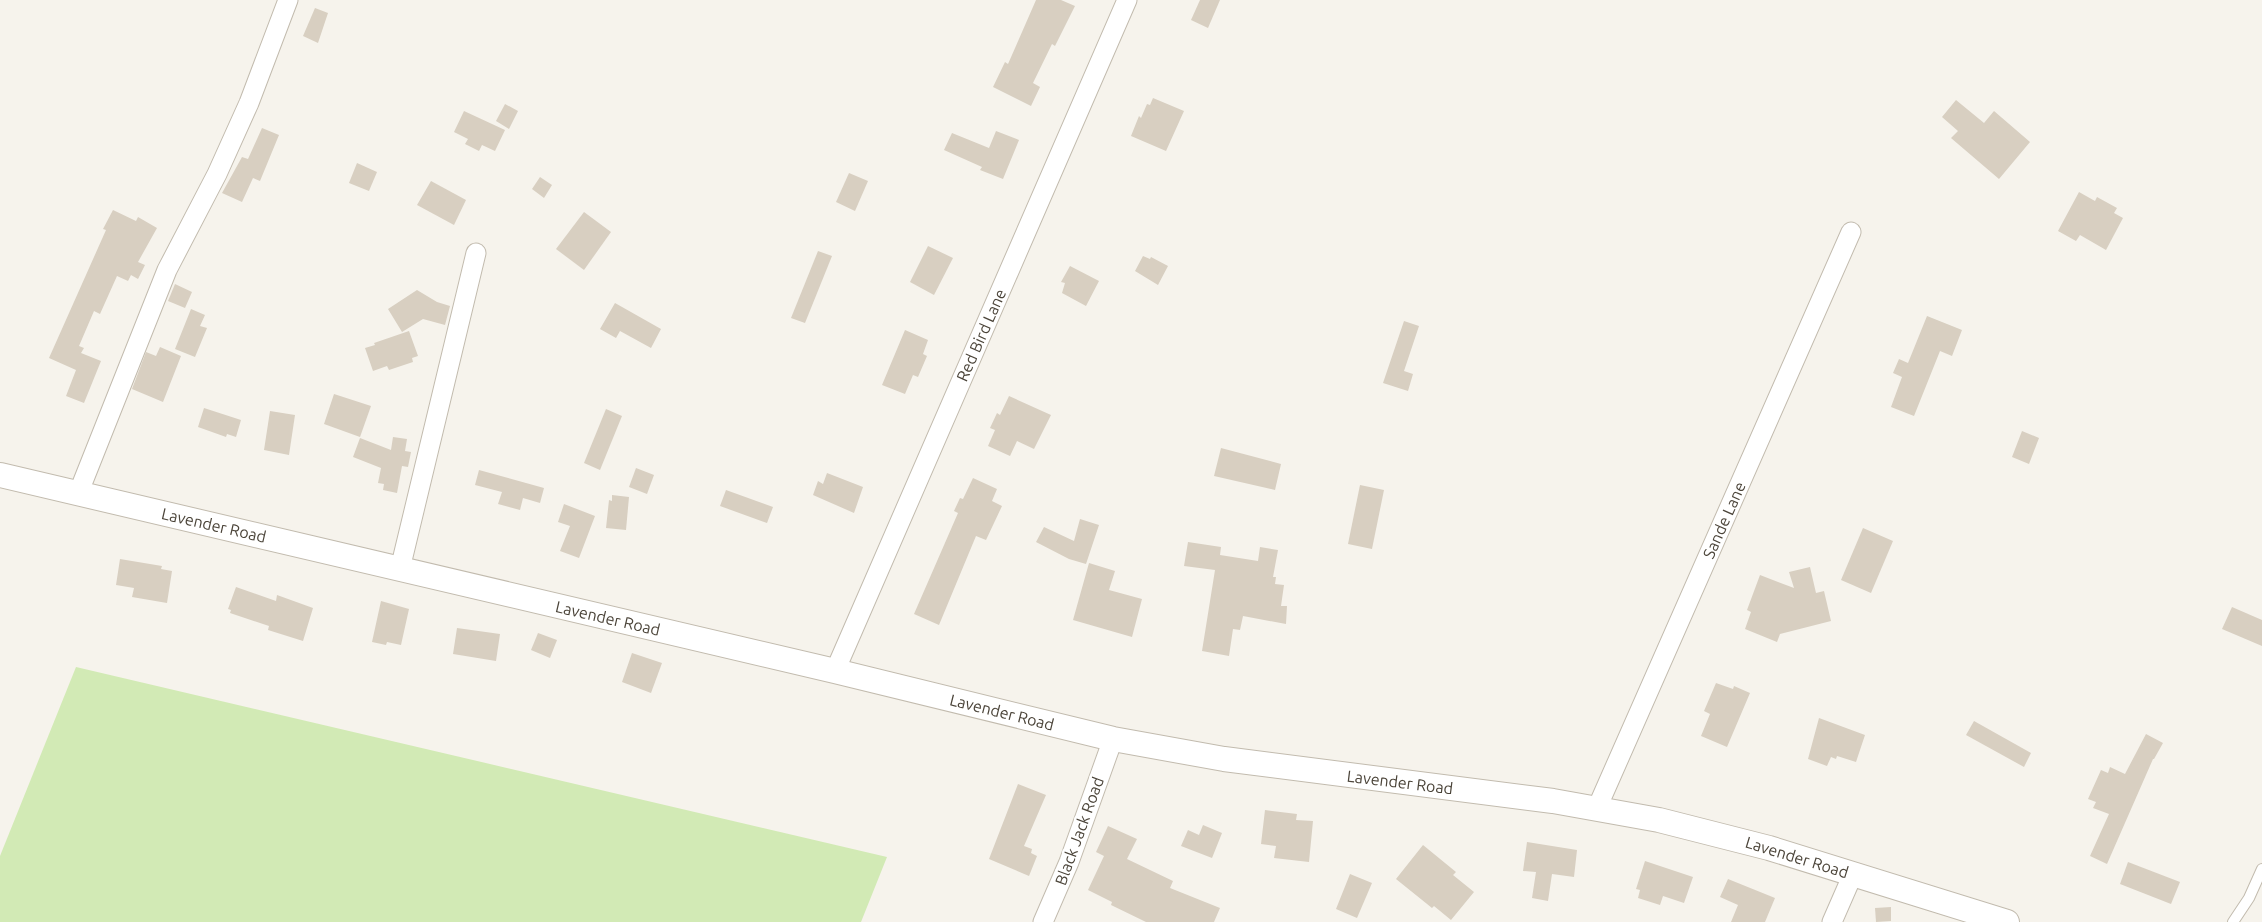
<svg xmlns="http://www.w3.org/2000/svg" width="2262" height="922" font-family="Ubuntu,sans-serif">
  <style>
    .green { fill: #d2eab5 }
    .building { fill: #d8cfc1 }
    .lines { fill: none; stroke-linecap: round; stroke-linejoin: round }
    .service-casing { stroke: #c2bbae; stroke-width: 12 }
    .minor-casing { stroke: #c2bbae; stroke-width: 21 }
    .tertiary-casing { stroke: #c2bbae; stroke-width: 26 }
    .service { stroke: #fff; stroke-width: 10 }
    .minor { stroke: #fff; stroke-width: 19 }
    .tertiary { stroke: #fff; stroke-width: 24 }
    .labels { text-anchor: middle; dominant-baseline: central; stroke-width: 5; stroke-linejoin: round; paint-order: stroke }
    .street-label { font-size: 16px; fill: #4b4439; stroke: #fff }
  </style>
  <rect width="100%" height="100%" fill="#f6f3ec"/>
  <!-- green -->
  <path class="green" d="M 76,667 L 887,857 L 861,922 L 0,922 L 0,856 Z"/>
  <!-- building -->
  <g class="building">
    <path d="M 1036,0 L 1061,0 L 1075,6 L 1055,46 L 1052,44 L 1033,83 L 1040,87 L 1031,106 L 993,87 L 1005,62 L 1008,64 Z"/>
    <path d="M 1200,0 L 1220,0 L 1208,28 L 1191,20 Z"/>
    <path d="M 315,8 L 328,13 L 318,43 L 303,36 Z"/>
    <path d="M 1153,98 L 1184,111 L 1166,151 L 1131,136 L 1139,116 L 1141,118 L 1147,104 L 1150,105 Z"/>
    <path d="M 1956,100 L 1984,123 L 1994,111 L 2030,142 L 1999,179 L 1951,138 L 1958,131 L 1942,117 Z"/>
    <path d="M 505,104 L 518,111 L 509,129 L 496,121 Z"/>
    <path d="M 464,111 L 505,130 L 495,151 L 482,145 L 479,151 L 465,144 L 468,139 L 454,132 Z"/>
    <path d="M 262,128 L 279,135 L 260,181 L 253,178 L 242,202 L 222,193 L 242,157 L 248,159 Z"/>
    <path d="M 996,131 L 1019,140 L 1003,179 L 980,170 L 982,167 L 944,150 L 952,133 L 989,148 Z"/>
    <path d="M 357,163 L 377,172 L 369,191 L 349,183 Z"/>
    <path d="M 849,173 L 868,181 L 855,211 L 836,202 Z"/>
    <path d="M 540,177 L 552,185 L 544,198 L 532,189 Z"/>
    <path d="M 431,181 L 466,200 L 454,225 L 417,205 Z"/>
    <path d="M 2079,192 L 2095,201 L 2097,197 L 2117,208 L 2114,213 L 2123,218 L 2106,250 L 2080,235 L 2076,241 L 2058,231 Z"/>
    <path d="M 113,210 L 136,221 L 138,217 L 157,228 L 138,262 L 145,265 L 138,279 L 131,275 L 128,281 L 117,276 L 100,314 L 94,311 L 79,346 L 84,348 L 81,353 L 101,361 L 84,403 L 66,396 L 76,370 L 49,358 L 106,230 L 103,229 Z"/>
    <path d="M 584,212 L 611,232 L 584,270 L 556,249 Z"/>
    <path d="M 928,246 L 953,258 L 934,295 L 910,282 Z"/>
    <path d="M 818,251 L 832,256 L 805,323 L 791,318 Z"/>
    <path d="M 1143,256 L 1150,259 L 1151,257 L 1168,266 L 1158,285 L 1135,271 Z"/>
    <path d="M 1070,266 L 1099,281 L 1086,306 L 1062,293 L 1065,283 L 1061,282 Z"/>
    <path d="M 175,284 L 192,292 L 185,308 L 168,301 Z"/>
    <path d="M 417,290 L 437,302 L 450,306 L 445,325 L 423,319 L 402,332 L 388,309 Z"/>
    <path d="M 615,303 L 661,329 L 651,348 L 620,331 L 616,338 L 600,329 Z"/>
    <path d="M 191,309 L 205,315 L 200,326 L 207,328 L 195,357 L 175,349 Z"/>
    <path d="M 1927,316 L 1962,330 L 1952,356 L 1940,351 L 1914,416 L 1891,407 L 1902,377 L 1893,373 L 1899,359 L 1908,363 Z"/>
    <path d="M 1404,321 L 1419,326 L 1404,371 L 1413,374 L 1408,391 L 1383,383 Z"/>
    <path d="M 905,330 L 928,340 L 923,354 L 927,356 L 918,377 L 913,375 L 905,394 L 882,385 Z"/>
    <path d="M 409,331 L 418,356 L 412,358 L 413,362 L 389,370 L 387,366 L 373,371 L 365,348 L 375,345 L 374,343 Z"/>
    <path d="M 160,347 L 181,356 L 163,402 L 132,389 L 146,352 L 156,356 Z"/>
    <path d="M 334,394 L 371,406 L 360,437 L 324,424 Z"/>
    <path d="M 1009,396 L 1051,415 L 1034,449 L 1017,441 L 1010,456 L 988,446 L 995,430 L 990,428 L 997,413 L 1000,415 Z"/>
    <path d="M 204,408 L 241,420 L 236,437 L 227,434 L 226,437 L 198,427 Z"/>
    <path d="M 606,409 L 622,416 L 600,470 L 584,463 Z"/>
    <path d="M 270,411 L 295,415 L 289,455 L 264,450 Z"/>
    <path d="M 2022,431 L 2039,438 L 2029,464 L 2012,457 Z"/>
    <path d="M 393,437 L 407,439 L 405,451 L 411,452 L 408,467 L 402,466 L 397,493 L 383,490 L 384,484 L 378,483 L 381,468 L 353,457 L 360,438 L 391,450 Z"/>
    <path d="M 1221,448 L 1281,464 L 1275,490 L 1214,476 Z"/>
    <path d="M 636,468 L 654,475 L 647,494 L 629,487 Z"/>
    <path d="M 479,470 L 544,488 L 540,503 L 523,498 L 520,510 L 498,504 L 502,492 L 475,485 Z"/>
    <path d="M 827,473 L 863,487 L 854,513 L 813,495 L 818,481 L 823,484 Z"/>
    <path d="M 973,478 L 997,489 L 992,501 L 1002,506 L 986,540 L 976,536 L 939,625 L 914,614 L 958,513 L 954,511 L 960,498 L 963,499 Z"/>
    <path d="M 1360,485 L 1384,490 L 1372,549 L 1348,544 Z"/>
    <path d="M 726,490 L 773,507 L 767,523 L 720,506 Z"/>
    <path d="M 612,495 L 629,497 L 626,530 L 606,528 L 609,500 L 612,501 Z"/>
    <path d="M 564,504 L 595,516 L 579,558 L 560,551 L 570,526 L 558,522 Z"/>
    <path d="M 1080,519 L 1099,525 L 1086,564 L 1069,559 L 1036,542 L 1044,527 L 1074,541 Z"/>
    <path d="M 1863,528 L 1893,541 L 1871,593 L 1841,580 Z"/>
    <path d="M 1188,542 L 1221,547 L 1220,555 L 1258,561 L 1260,547 L 1278,550 L 1273,577 L 1276,577 L 1275,584 L 1284,585 L 1281,606 L 1287,606 L 1286,624 L 1243,616 L 1240,630 L 1233,629 L 1229,656 L 1202,651 L 1215,570 L 1184,566 Z"/>
    <path d="M 120,559 L 162,566 L 161,569 L 172,571 L 167,603 L 132,597 L 134,588 L 116,585 Z"/>
    <path d="M 1089,563 L 1115,571 L 1109,590 L 1142,599 L 1132,637 L 1073,620 Z"/>
    <path d="M 1810,567 L 1816,593 L 1824,591 L 1831,621 L 1780,634 L 1777,642 L 1745,629 L 1751,612 L 1747,610 L 1760,575 L 1794,588 L 1789,572 Z"/>
    <path d="M 236,587 L 276,601 L 277,595 L 313,608 L 303,641 L 268,630 L 269,626 L 230,613 L 231,610 L 228,609 Z"/>
    <path d="M 381,601 L 409,609 L 401,645 L 387,642 L 386,645 L 372,642 Z"/>
    <path d="M 2232,607 L 2262,620 L 2262,646 L 2222,629 Z"/>
    <path d="M 457,628 L 500,634 L 496,661 L 453,654 Z"/>
    <path d="M 538,633 L 557,640 L 550,658 L 531,650 Z"/>
    <path d="M 632,653 L 662,663 L 651,693 L 622,682 Z"/>
    <path d="M 1716,683 L 1733,689 L 1734,686 L 1750,693 L 1727,747 L 1701,736 L 1710,714 L 1704,711 Z"/>
    <path d="M 1819,718 L 1865,735 L 1856,762 L 1837,756 L 1836,759 L 1831,757 L 1827,766 L 1808,759 Z"/>
    <path d="M 1974,721 L 2031,753 L 2024,767 L 1966,735 Z"/>
    <path d="M 2146,734 L 2163,743 L 2154,759 L 2153,759 L 2107,864 L 2090,856 L 2109,814 L 2093,808 L 2096,802 L 2088,799 L 2101,770 L 2108,773 L 2110,767 L 2125,774 Z"/>
    <path d="M 1018,784 L 1046,795 L 1024,846 L 1032,849 L 1031,853 L 1037,856 L 1029,876 L 989,859 Z"/>
    <path d="M 1265,810 L 1297,814 L 1296,820 L 1313,821 L 1309,862 L 1274,858 L 1276,846 L 1261,844 Z"/>
    <path d="M 1203,825 L 1222,833 L 1212,858 L 1181,846 L 1188,830 L 1199,835 Z"/>
    <path d="M 1108,826 L 1137,839 L 1127,859 L 1173,881 L 1170,888 L 1220,908 L 1214,922 L 1146,922 L 1111,905 L 1112,902 L 1088,890 L 1104,856 L 1096,852 Z"/>
    <path d="M 1527,842 L 1577,850 L 1574,877 L 1552,874 L 1548,901 L 1532,898 L 1536,872 L 1523,871 Z"/>
    <path d="M 1423,845 L 1456,872 L 1453,875 L 1474,892 L 1451,920 L 1434,906 L 1432,908 L 1396,879 Z"/>
    <path d="M 1645,861 L 1693,877 L 1684,903 L 1663,896 L 1660,905 L 1638,898 L 1640,890 L 1636,889 Z"/>
    <path d="M 2128,862 L 2180,882 L 2171,904 L 2120,884 Z"/>
    <path d="M 1350,874 L 1372,883 L 1357,918 L 1336,909 Z"/>
    <path d="M 1728,879 L 1775,898 L 1765,922 L 1731,922 L 1738,905 L 1720,897 Z"/>
    <path d="M 1891,907 L 1891,921 L 1876,922 L 1875,908 Z"/>
  </g>
  <g class="lines">
    <defs>
      <path id="service" d="M 2233,922 L 2249,898 L 2262,869"/>
      <g id="minor">
        <path d="M 78,494 L 167,270 L 217,174 L 249,103 L 288,0"/>
        <path d="M 400,569 L 476,253"/>
        <path d="M 835,671 L 1127,0"/>
        <path d="M 1597,808 L 1851,232"/>
        <path d="M 1043,922 L 1069,862 L 1113,739"/>
        <path d="M 1832,922 L 1853,874"/>
      </g>
      <path id="tertiary" d="M 0,475 L 835,671 L 1113,739 L 1224,759 L 1553,801 L 1659,820 L 1769,848 L 2007,922"/>
    </defs>
    <!-- service casing -->
    <use href="#service" class="service-casing"/>
    <!-- minor casing -->
    <use href="#minor" class="minor-casing"/>
    <!-- tertiary casing -->
    <use href="#tertiary" class="tertiary-casing"/>
    <!-- service -->
    <use href="#service" class="service"/>
    <!-- minor -->
    <use href="#minor" class="minor"/>
    <!-- tertiary -->
    <use href="#tertiary" class="tertiary"/>
  </g>
  <g class="labels">
    <!-- street labels -->
    <g class="street-label">
      <text transform="translate(981 335) rotate(-66)">Red Bird Lane</text>
      <text transform="translate(1724 520) rotate(-66)">Sande Lane</text>
      <text transform="translate(214 525) rotate(13)">Lavender Road</text>
      <text transform="translate(608 618) rotate(13)">Lavender Road</text>
      <text transform="translate(1002 712) rotate(14)">Lavender Road</text>
      <text transform="translate(1400 782) rotate(7)">Lavender Road</text>
      <text transform="translate(1079 831) rotate(-70)">Black Jack Road</text>
      <text transform="translate(1797 857) rotate(17)">Lavender Road</text>
    </g>
  </g>
</svg>
